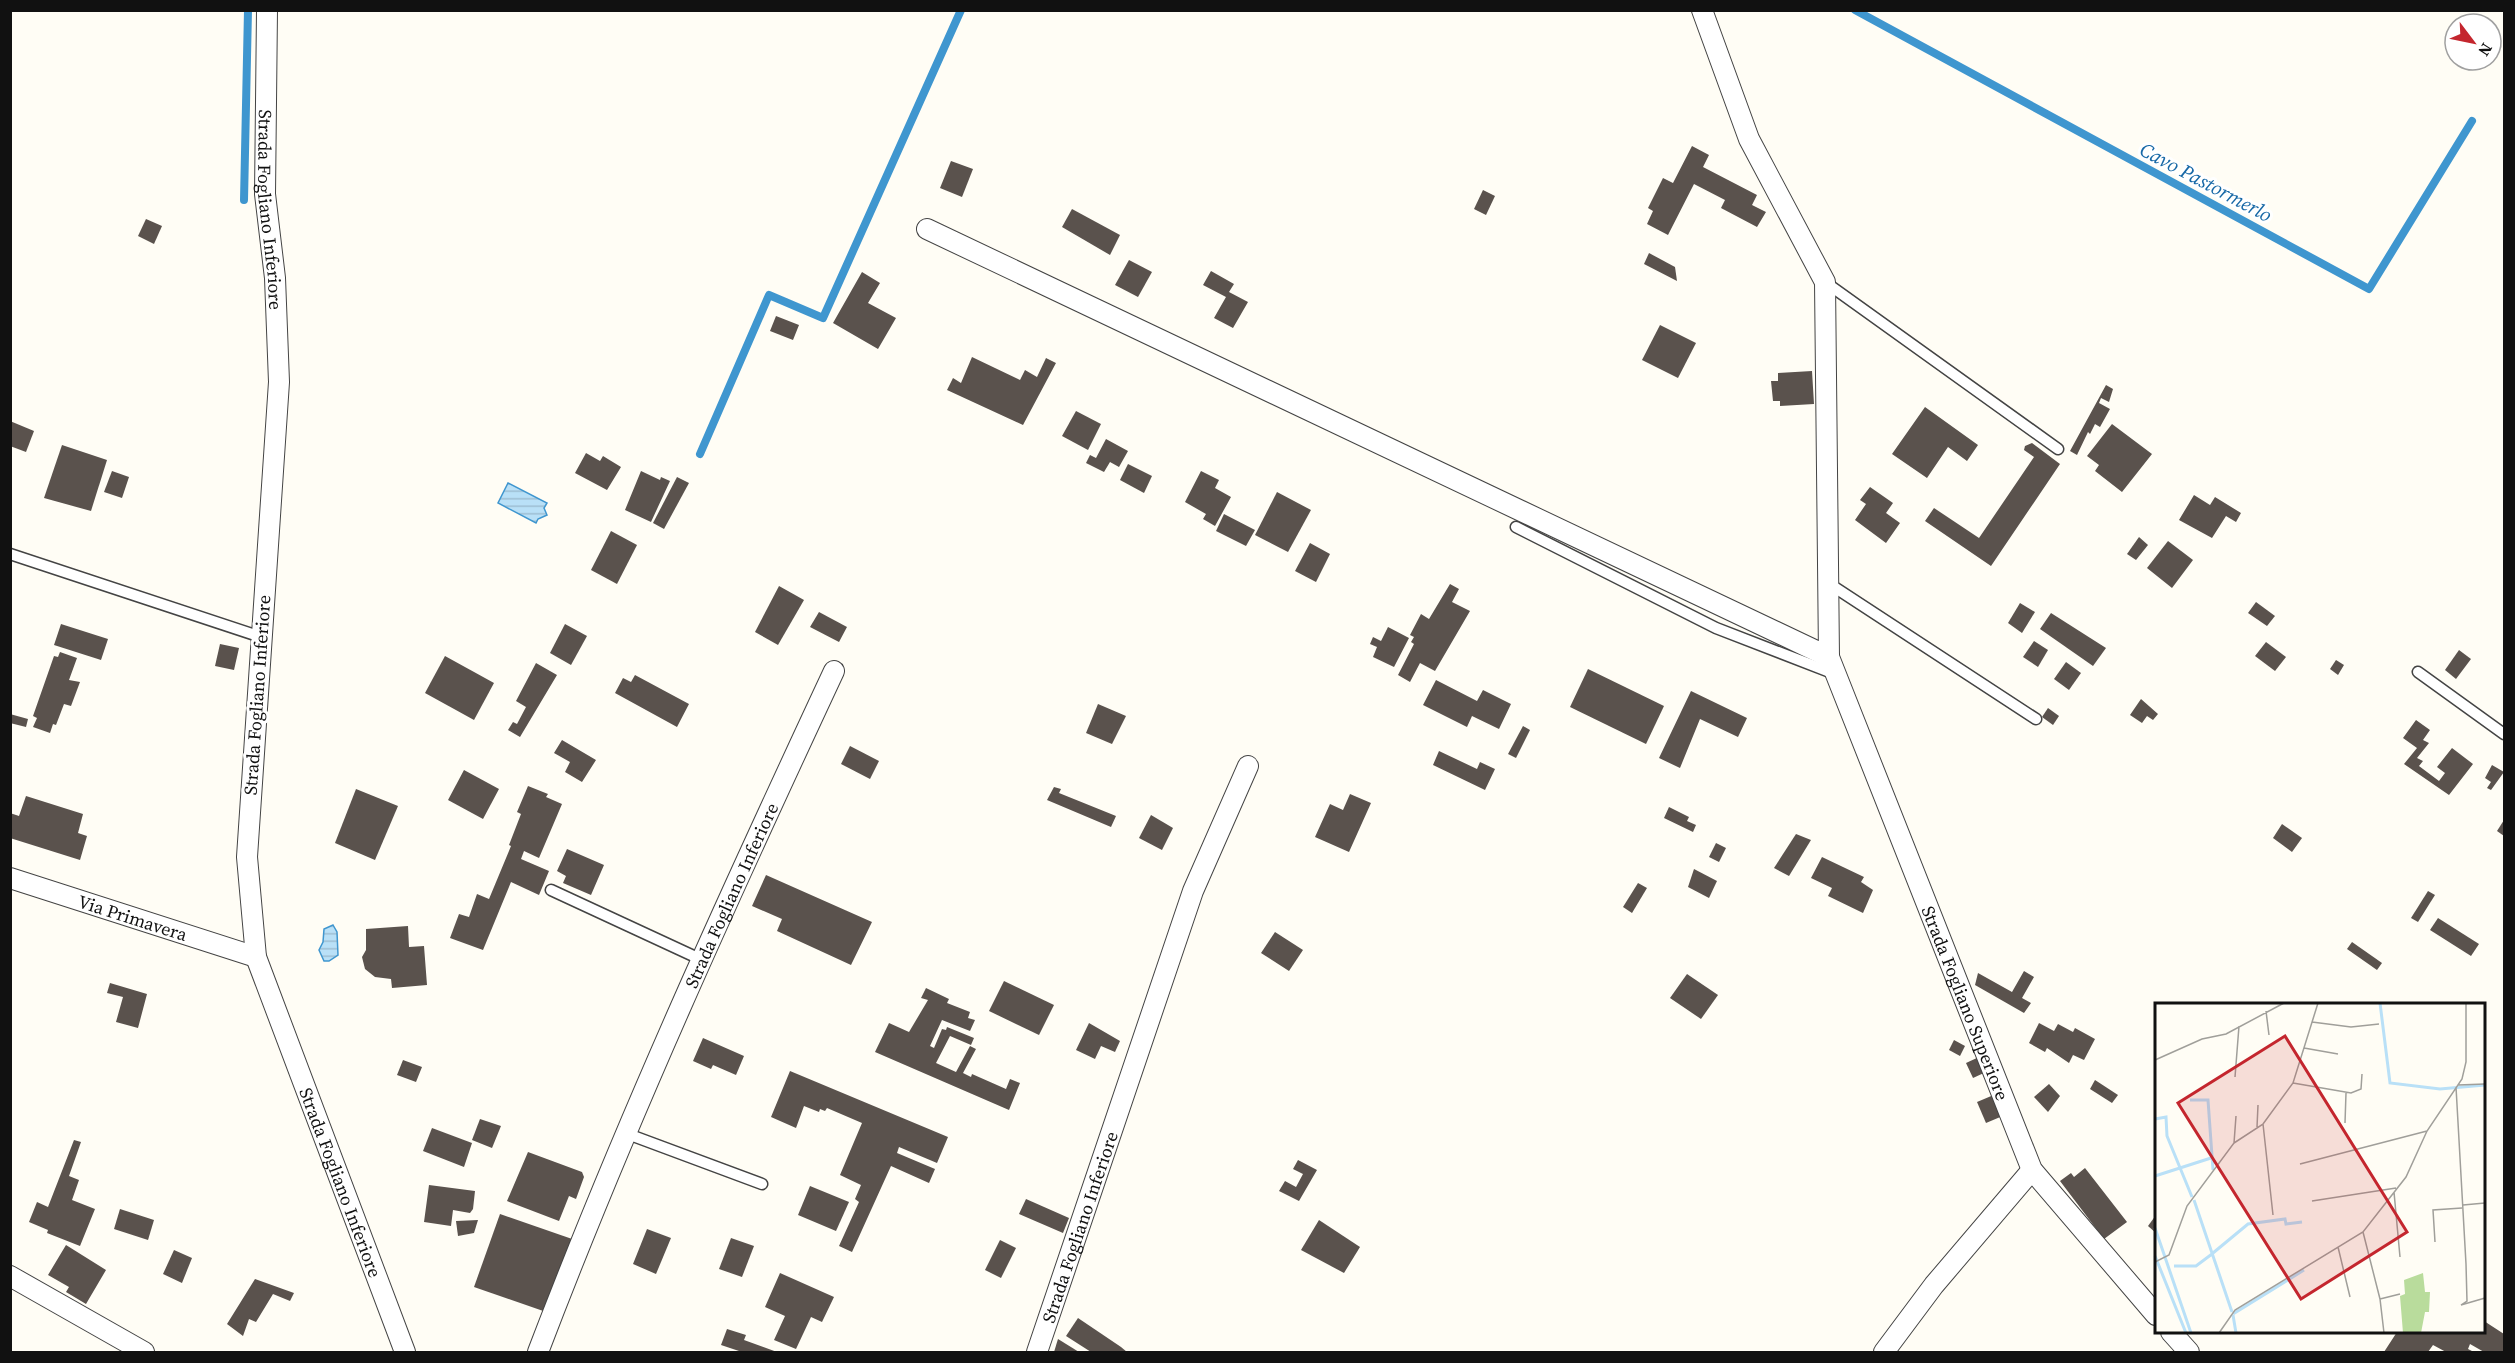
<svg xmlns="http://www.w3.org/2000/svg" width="2515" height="1363" font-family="'Source Serif 4',serif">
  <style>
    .water { fill: url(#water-rules); stroke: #3f96cf; stroke-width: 1.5 }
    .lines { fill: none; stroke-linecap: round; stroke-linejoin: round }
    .stream { stroke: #3f96cf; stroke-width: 8 }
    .building { fill: #5a524d }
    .lane-casing { stroke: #444; stroke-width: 13 }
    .street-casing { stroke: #444; stroke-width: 22 }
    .lane { stroke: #fff; stroke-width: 10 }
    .street { stroke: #fff; stroke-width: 20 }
    .labels { text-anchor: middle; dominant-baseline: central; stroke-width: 6; stroke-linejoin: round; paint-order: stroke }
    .street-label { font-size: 18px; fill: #111; stroke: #fff }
    .water-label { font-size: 20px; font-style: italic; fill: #1768a6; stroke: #fff }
    .inset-river { fill: none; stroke: #b9e0f7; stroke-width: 3 }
    .inset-road { fill: none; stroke: #a09f9a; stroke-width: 1.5 }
    .view { fill: #c4262e; fill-opacity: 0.15; stroke: #c4262e; stroke-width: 3 }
    .inset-edge { fill: none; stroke: #111; stroke-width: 3 }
  </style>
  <defs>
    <pattern id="water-rules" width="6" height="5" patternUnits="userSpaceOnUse" patternTransform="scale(1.5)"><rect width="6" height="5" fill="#b9e0f7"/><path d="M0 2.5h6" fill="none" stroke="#9ebfd3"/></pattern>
  </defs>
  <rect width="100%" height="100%" fill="#fffdf5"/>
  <!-- water -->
  <g class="water">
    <path d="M 508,483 L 547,503 L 544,508 L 547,515 L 538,519 L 536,523 L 498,503 Z"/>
    <path d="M 333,925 L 337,932 L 338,955 L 329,961 L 324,961 L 319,950 L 323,942 L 324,929 Z"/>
  </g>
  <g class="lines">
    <!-- stream -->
    <g class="stream">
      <path d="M 1855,10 L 2369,289 L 2472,121"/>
      <path d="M 244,200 L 248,10"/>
      <path d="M 700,454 L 769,295 L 823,318 L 961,10"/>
    </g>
  </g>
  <!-- building -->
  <g class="building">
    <path d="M 1692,146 L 1709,155 L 1703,167 L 1757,195 L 1752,205 L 1766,212 L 1757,227 L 1721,208 L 1725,200 L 1694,184 L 1668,235 L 1647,224 L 1653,211 L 1648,208 L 1663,178 L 1673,183 Z"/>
    <path d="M 951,161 L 973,169 L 962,197 L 940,188 Z"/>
    <path d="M 1483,190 L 1495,196 L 1486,215 L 1474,209 Z"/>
    <path d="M 1072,209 L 1120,235 L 1110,255 L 1062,227 Z"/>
    <path d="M 146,219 L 162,226 L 154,244 L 138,236 Z"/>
    <path d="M 1649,253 L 1675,267 L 1677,281 L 1644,264 Z"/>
    <path d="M 1129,260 L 1152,272 L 1138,297 L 1115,285 Z"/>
    <path d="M 1211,271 L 1234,284 L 1229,292 L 1248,302 L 1233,328 L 1214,318 L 1226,297 L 1203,285 Z"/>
    <path d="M 862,272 L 880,283 L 868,303 L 896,318 L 878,349 L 833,323 Z"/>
    <path d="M 776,316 L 799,325 L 793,340 L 770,331 Z"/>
    <path d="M 1660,325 L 1696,343 L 1678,378 L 1642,360 Z"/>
    <path d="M 972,357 L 1020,380 L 1025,370 L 1037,377 L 1046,358 L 1056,363 L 1023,425 L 947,390 L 953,378 L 961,383 Z"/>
    <path d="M 1812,371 L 1814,404 L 1780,406 L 1780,401 L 1773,401 L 1771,381 L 1778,381 L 1778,373 Z"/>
    <path d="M 2106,385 L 2113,389 L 2109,402 L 2101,398 L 2099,403 L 2110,409 L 2100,427 L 2095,424 L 2090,434 L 2088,432 L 2077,455 L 2070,451 Z"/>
    <path d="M 1925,407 L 1978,445 L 1967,461 L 1948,447 L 1927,478 L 1892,454 Z"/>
    <path d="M 1076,411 L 1101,424 L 1088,450 L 1062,436 Z"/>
    <path d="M 10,421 L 34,431 L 26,452 L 10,446 Z"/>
    <path d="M 2112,424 L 2152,454 L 2122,492 L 2095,471 L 2099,465 L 2087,456 Z"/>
    <path d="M 1106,439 L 1128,451 L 1119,467 L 1110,462 L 1104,472 L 1086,463 L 1090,455 L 1096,458 Z"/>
    <path d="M 2032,443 L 2060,464 L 1991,566 L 1925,521 L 1934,508 L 1979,538 L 2034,457 L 2024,450 L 2025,446 Z"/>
    <path d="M 62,445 L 107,460 L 91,511 L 44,498 Z"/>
    <path d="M 586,453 L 600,461 L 603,456 L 621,467 L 607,490 L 575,473 Z"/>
    <path d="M 1128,464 L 1152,476 L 1144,493 L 1120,480 Z"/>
    <path d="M 112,471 L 129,477 L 122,498 L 104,492 Z"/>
    <path d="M 641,471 L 660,480 L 661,477 L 670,481 L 651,522 L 625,510 Z"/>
    <path d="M 1201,471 L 1219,480 L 1215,488 L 1231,497 L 1215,526 L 1203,519 L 1206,514 L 1185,502 Z"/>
    <path d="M 677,477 L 689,483 L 664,529 L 653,523 Z"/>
    <path d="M 1870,487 L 1893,503 L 1886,513 L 1900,523 L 1886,543 L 1855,520 L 1866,504 L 1860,500 Z"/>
    <path d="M 1277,492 L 1311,510 L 1288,552 L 1255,535 Z"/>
    <path d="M 2194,495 L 2210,505 L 2215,497 L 2241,513 L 2236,522 L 2226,516 L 2212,538 L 2179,520 Z"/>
    <path d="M 1224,514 L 1255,530 L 1246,546 L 1216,531 Z"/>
    <path d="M 611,531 L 637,545 L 617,584 L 591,570 Z"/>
    <path d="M 2139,537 L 2148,545 L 2136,560 L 2127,554 Z"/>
    <path d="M 2168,541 L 2193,560 L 2172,588 L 2147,568 Z"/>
    <path d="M 1310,543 L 1330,554 L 1316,582 L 1295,571 Z"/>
    <path d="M 1450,584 L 1459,589 L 1452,602 L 1470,611 L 1435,671 L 1420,663 L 1410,682 L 1398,675 L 1414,644 L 1411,642 L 1414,637 L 1410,635 L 1421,614 L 1429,619 Z"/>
    <path d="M 779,586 L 804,600 L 778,645 L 755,632 Z"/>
    <path d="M 2256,602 L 2275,616 L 2267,626 L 2248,613 Z"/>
    <path d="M 2020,603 L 2035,612 L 2022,633 L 2008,623 Z"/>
    <path d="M 819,612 L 847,627 L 839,642 L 810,627 Z"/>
    <path d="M 2051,613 L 2106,648 L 2093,666 L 2040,629 Z"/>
    <path d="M 61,624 L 108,639 L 101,660 L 54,645 Z"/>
    <path d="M 565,624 L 587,636 L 571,665 L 550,653 Z"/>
    <path d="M 1388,627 L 1409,638 L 1394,667 L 1373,657 L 1377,647 L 1370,644 L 1373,637 L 1381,641 Z"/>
    <path d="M 2034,641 L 2048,650 L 2038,667 L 2023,657 Z"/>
    <path d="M 2266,642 L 2286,657 L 2275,671 L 2255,656 Z"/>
    <path d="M 220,644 L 239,648 L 234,670 L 215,666 Z"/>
    <path d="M 2459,650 L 2471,659 L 2456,679 L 2445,670 Z"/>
    <path d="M 60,652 L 77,658 L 69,680 L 80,682 L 71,706 L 64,704 L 56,725 L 53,724 L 50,733 L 33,727 L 37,718 L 33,716 L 54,656 L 58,657 Z"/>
    <path d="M 445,656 L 494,683 L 474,720 L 425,693 Z"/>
    <path d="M 2336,660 L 2344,665 L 2338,675 L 2330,669 Z"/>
    <path d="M 2066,662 L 2081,673 L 2069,690 L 2054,679 Z"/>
    <path d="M 536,663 L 557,675 L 520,737 L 508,730 L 513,722 L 517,724 L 526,707 L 516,701 Z"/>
    <path d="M 1588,669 L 1664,706 L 1646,744 L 1570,707 Z"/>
    <path d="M 635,675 L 689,704 L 677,727 L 615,693 L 623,678 L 631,682 Z"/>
    <path d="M 1436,680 L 1477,701 L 1483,690 L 1511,704 L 1499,729 L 1472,716 L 1467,727 L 1423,705 Z"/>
    <path d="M 1691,691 L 1747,718 L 1738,737 L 1700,719 L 1680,768 L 1659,758 Z"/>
    <path d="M 2141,699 L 2158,714 L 2153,720 L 2147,716 L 2142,723 L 2130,715 Z"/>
    <path d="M 1098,704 L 1126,716 L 1112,744 L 1086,733 Z"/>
    <path d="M 2048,708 L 2059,716 L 2053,725 L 2042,717 Z"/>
    <path d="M 10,714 L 28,719 L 26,727 L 10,723 Z"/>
    <path d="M 2416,720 L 2430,730 L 2423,740 L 2429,743 L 2417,758 L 2423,761 L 2419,766 L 2439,781 L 2445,773 L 2437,767 L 2452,748 L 2473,764 L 2449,795 L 2404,764 L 2417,748 L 2403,738 Z"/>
    <path d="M 1523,726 L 1530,730 L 1516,758 L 1508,754 Z"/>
    <path d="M 562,740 L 596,760 L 582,782 L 565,772 L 570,762 L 554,753 Z"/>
    <path d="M 850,746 L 879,761 L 870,779 L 841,764 Z"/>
    <path d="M 1439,751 L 1477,769 L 1480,762 L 1495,769 L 1485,790 L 1433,765 Z"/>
    <path d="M 2492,765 L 2504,772 L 2491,790 L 2487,788 L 2491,782 L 2485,778 Z"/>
    <path d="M 464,770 L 499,789 L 483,819 L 448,800 Z"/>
    <path d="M 528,786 L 548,794 L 546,797 L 562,804 L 539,858 L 524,851 L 521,859 L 549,871 L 539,895 L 511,882 L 483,950 L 450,938 L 459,914 L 469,917 L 477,894 L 489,899 L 511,846 L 509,845 L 521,814 L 517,812 Z"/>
    <path d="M 1054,787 L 1061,789 L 1059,793 L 1116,816 L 1111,827 L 1047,800 Z"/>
    <path d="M 356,789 L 398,806 L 375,860 L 335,843 Z"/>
    <path d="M 1350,794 L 1371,803 L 1349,852 L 1315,837 L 1330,804 L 1343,810 Z"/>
    <path d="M 26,796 L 83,814 L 78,833 L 87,836 L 80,860 L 10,838 L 10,813 L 19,816 Z"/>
    <path d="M 1669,807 L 1689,817 L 1687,821 L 1696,825 L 1693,832 L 1664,818 Z"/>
    <path d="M 1151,815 L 1173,828 L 1162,850 L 1139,838 Z"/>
    <path d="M 2504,820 L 2504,836 L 2497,831 Z"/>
    <path d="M 2282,824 L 2302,838 L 2292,852 L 2273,838 Z"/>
    <path d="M 1796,834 L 1811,840 L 1789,876 L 1774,868 Z"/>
    <path d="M 1716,843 L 1726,848 L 1719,862 L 1709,857 Z"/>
    <path d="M 567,849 L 604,865 L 591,895 L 563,883 L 566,876 L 557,871 Z"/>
    <path d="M 1822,857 L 1864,877 L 1861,882 L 1873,890 L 1863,913 L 1828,896 L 1832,888 L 1811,878 Z"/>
    <path d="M 1694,869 L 1717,881 L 1709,898 L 1688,887 Z"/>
    <path d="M 766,875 L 872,922 L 851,965 L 777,931 L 782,919 L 752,906 Z"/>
    <path d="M 1638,883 L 1647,888 L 1632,913 L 1623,907 Z"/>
    <path d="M 2428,891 L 2435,895 L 2418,922 L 2411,918 Z"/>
    <path d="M 2438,918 L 2479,944 L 2471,956 L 2430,930 Z"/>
    <path d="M 408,926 L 409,947 L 424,946 L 427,985 L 392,988 L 391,979 L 375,977 L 365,969 L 362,957 L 366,950 L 366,929 Z"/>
    <path d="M 1275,932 L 1303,950 L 1289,971 L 1261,953 Z"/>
    <path d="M 2352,942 L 2382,963 L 2377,970 L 2347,949 Z"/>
    <path d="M 2024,971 L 2034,977 L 2022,998 L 2031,1003 L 2024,1013 L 1975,985 L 1978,973 L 2012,992 Z"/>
    <path d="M 1687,974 L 1718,995 L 1701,1019 L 1670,998 Z"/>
    <path d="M 1004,981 L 1054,1005 L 1039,1035 L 989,1011 Z"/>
    <path d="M 110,983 L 147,994 L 138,1028 L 116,1022 L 123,997 L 107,993 Z"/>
    <path d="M 926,988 L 949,999 L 947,1003 L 970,1012 L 968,1018 L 975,1020 L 970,1031 L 942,1020 L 930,1046 L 934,1048 L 942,1029 L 946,1030 L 947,1027 L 974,1038 L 971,1045 L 950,1036 L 936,1063 L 956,1072 L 970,1046 L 976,1049 L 963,1073 L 971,1077 L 972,1074 L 1006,1089 L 1010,1079 L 1020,1083 L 1009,1110 L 875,1052 L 889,1023 L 909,1032 L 928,1000 L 921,998 Z"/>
    <path d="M 1089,1023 L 1120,1041 L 1115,1052 L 1101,1046 L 1095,1059 L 1076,1050 Z"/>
    <path d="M 2039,1023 L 2054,1031 L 2058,1024 L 2073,1032 L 2075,1028 L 2095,1039 L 2084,1060 L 2073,1055 L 2069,1063 L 2047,1048 L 2045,1052 L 2029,1043 Z"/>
    <path d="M 703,1038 L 744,1056 L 736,1075 L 713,1065 L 711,1069 L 693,1061 Z"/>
    <path d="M 1954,1040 L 1965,1046 L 1960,1056 L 1949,1050 Z"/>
    <path d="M 1979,1057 L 1986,1072 L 1973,1078 L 1966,1063 Z"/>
    <path d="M 403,1060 L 422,1067 L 416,1082 L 397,1075 Z"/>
    <path d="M 790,1071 L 948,1137 L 937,1163 L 899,1147 L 897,1153 L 935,1169 L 929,1183 L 891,1166 L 852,1252 L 839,1246 L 859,1202 L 855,1199 L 861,1185 L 840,1175 L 862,1123 L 827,1108 L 825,1111 L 820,1109 L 819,1112 L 804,1106 L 796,1128 L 771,1117 Z"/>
    <path d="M 2095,1080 L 2118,1095 L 2112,1103 L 2090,1089 Z"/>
    <path d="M 2049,1084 L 2060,1096 L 2048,1112 L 2034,1097 Z"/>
    <path d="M 1996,1094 L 2005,1115 L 1986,1123 L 1977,1102 Z"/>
    <path d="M 480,1119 L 501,1126 L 492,1148 L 472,1140 Z"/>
    <path d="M 432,1128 L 472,1143 L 464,1167 L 423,1151 Z"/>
    <path d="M 74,1140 L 81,1142 L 69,1176 L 79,1180 L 72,1200 L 95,1209 L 80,1246 L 47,1233 L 48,1230 L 29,1222 L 37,1202 L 48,1207 Z"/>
    <path d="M 528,1152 L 582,1172 L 584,1177 L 576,1199 L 569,1196 L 559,1221 L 507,1201 Z"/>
    <path d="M 1298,1160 L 1317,1170 L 1299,1201 L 1279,1191 L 1285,1181 L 1296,1187 L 1303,1174 L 1293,1169 Z"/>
    <path d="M 2085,1168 L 2127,1222 L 2104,1239 L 2060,1181 L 2071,1173 L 2074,1177 Z"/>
    <path d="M 429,1185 L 475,1191 L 473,1209 L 470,1213 L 453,1210 L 451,1226 L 424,1222 Z"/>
    <path d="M 810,1186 L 849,1202 L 836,1231 L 798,1215 Z"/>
    <path d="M 1026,1199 L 1069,1218 L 1063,1233 L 1019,1214 Z"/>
    <path d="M 120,1209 L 154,1220 L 148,1240 L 114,1229 Z"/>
    <path d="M 500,1214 L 575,1240 L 549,1313 L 474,1287 Z"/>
    <path d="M 2156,1215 L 2156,1233 L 2148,1226 Z"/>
    <path d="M 478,1220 L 474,1233 L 458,1236 L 456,1221 Z"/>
    <path d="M 1319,1220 L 1360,1247 L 1344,1273 L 1301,1250 Z"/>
    <path d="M 647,1229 L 671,1238 L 656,1274 L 633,1264 Z"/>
    <path d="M 731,1238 L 754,1246 L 742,1277 L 719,1269 Z"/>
    <path d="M 1000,1240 L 1016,1248 L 1001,1278 L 985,1270 Z"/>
    <path d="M 66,1245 L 106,1270 L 86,1304 L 66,1292 L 69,1287 L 48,1275 Z"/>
    <path d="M 174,1250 L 192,1258 L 182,1283 L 163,1274 Z"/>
    <path d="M 780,1273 L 834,1297 L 822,1322 L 811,1317 L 796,1349 L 774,1340 L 785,1316 L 765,1307 Z"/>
    <path d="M 255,1279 L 294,1293 L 290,1301 L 273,1294 L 256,1322 L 249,1319 L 243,1336 L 227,1324 Z"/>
    <path d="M 1078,1318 L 1121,1347 L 1127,1352 L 1091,1352 L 1066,1336 Z"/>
    <path d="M 2484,1321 L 2504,1334 L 2504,1352 L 2484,1352 L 2470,1344 L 2468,1349 L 2474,1352 L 2446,1352 L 2433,1345 L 2428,1352 L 2384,1352 L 2397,1332 L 2436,1332 L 2441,1334 L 2443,1332 L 2484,1332 Z"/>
    <path d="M 727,1329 L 746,1335 L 744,1340 L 777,1352 L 742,1352 L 721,1345 Z"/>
    <path d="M 1058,1339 L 1079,1352 L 1054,1352 Z"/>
  </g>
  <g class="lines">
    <defs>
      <g id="lane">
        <path d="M 1825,282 L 2058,449"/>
        <path d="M 1516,527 L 1716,628 L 1835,674"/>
        <path d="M 10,554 L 261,637"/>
        <path d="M 1828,583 L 2036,719"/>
        <path d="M 2418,672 L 2504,734"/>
        <path d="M 551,890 L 700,959"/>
        <path d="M 625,1133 L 762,1184"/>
      </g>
      <g id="street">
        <path id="s1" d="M 267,10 L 265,194 L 275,278 L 279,382 L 247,857 L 256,957 L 405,1352"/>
        <path d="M 927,229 L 1829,657 L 1825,282 L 1749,139 L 1702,10"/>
        <path id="s2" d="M 1829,657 L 2032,1170 L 2156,1315"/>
        <path id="s3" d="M 10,878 L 256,957"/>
        <path d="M 10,1276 L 144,1352"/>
        <path d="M 2171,1332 L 2189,1352"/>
        <path id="s4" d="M 538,1352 C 626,1121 729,896 834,671"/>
        <path id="s5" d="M 1037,1352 L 1193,891 L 1248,766"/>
        <path d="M 1884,1352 L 1934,1285 L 2032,1170"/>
      </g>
    </defs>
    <!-- lane casing -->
    <use href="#lane" class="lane-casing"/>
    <!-- street casing -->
    <use href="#street" class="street-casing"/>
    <!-- lane -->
    <use href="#lane" class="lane"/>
    <!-- street -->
    <use href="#street" class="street"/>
  </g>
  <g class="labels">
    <!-- street labels -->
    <g class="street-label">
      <text stroke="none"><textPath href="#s1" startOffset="200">Strada Fogliano Inferiore</textPath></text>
      <text transform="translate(257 695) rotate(-86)">Strada Fogliano Inferiore</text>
      <text stroke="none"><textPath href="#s4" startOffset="496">Strada Fogliano Inferiore</textPath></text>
      <text stroke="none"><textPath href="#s3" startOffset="129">Via Primavera</textPath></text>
      <text stroke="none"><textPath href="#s2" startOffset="372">Strada Fogliano Superiore</textPath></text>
      <text stroke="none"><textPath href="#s1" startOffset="1190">Strada Fogliano Inferiore</textPath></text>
      <text stroke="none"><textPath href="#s5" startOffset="132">Strada Fogliano Inferiore</textPath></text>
    </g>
    <!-- water labels -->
    <g class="water-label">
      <text transform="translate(2206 182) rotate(28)">Cavo Pastormerlo</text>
    </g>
  </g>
  <!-- overview -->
  <g transform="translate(2155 1003)">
    <rect width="330" height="330" fill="#fffdf5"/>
    <path d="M 268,270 L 270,289 L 275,289 L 274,309 L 270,309 L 266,330 L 248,330 L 245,293 L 250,291 L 249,277 Z" fill="#b9dc9c"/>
    <path class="inset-river" d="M 225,0 L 235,80 L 285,86 L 330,82M 35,97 L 53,97 L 58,167M 0,116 L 11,114 L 12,133 L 37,194M 0,173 L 56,155M 39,197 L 77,309M 0,225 L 36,330M 58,250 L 93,221 L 130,216 L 131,221 L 147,219M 0,253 L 31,330M 19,263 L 41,263 L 57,251M 78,311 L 149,267M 78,312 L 81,330"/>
    <path class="inset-road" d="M 111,8 L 114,32M 157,19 L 196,24 L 224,21M 149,45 L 183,51M 0,57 L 47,36 L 71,31 L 129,0M 80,74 L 84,23M 138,80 L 196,90 L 206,86 L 207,71M 303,82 L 330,81M 301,84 L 311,261 L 312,298 L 306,302 L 330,295M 190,120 L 191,90M 108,121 L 138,80 L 163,0M 102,124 L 103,102M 79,140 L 108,121 L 118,212M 145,161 L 272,128M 239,189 L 245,254M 157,198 L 241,185M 308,202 L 330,200M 208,229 L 225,296 L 229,330M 280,239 L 278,207 L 307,205M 183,244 L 195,294M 0,259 L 14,252 L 32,203 L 79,140 L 81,113M 225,296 L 245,291M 64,330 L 80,307 L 208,229 L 251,174 L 272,128 L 307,76 L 311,59 L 311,0"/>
    <path class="view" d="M 130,33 L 252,229 L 146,296 L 23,100 Z"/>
    <rect width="330" height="330" class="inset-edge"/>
  </g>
  <!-- border -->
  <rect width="2515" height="1363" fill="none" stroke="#111111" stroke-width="24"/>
  <!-- north arrow -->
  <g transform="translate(2473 42) rotate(122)"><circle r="28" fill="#ffffff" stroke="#a0a0a0" stroke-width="1.5"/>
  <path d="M0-4.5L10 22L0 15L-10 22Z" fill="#c4262e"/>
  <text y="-9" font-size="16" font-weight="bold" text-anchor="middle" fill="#111111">N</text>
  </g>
</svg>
